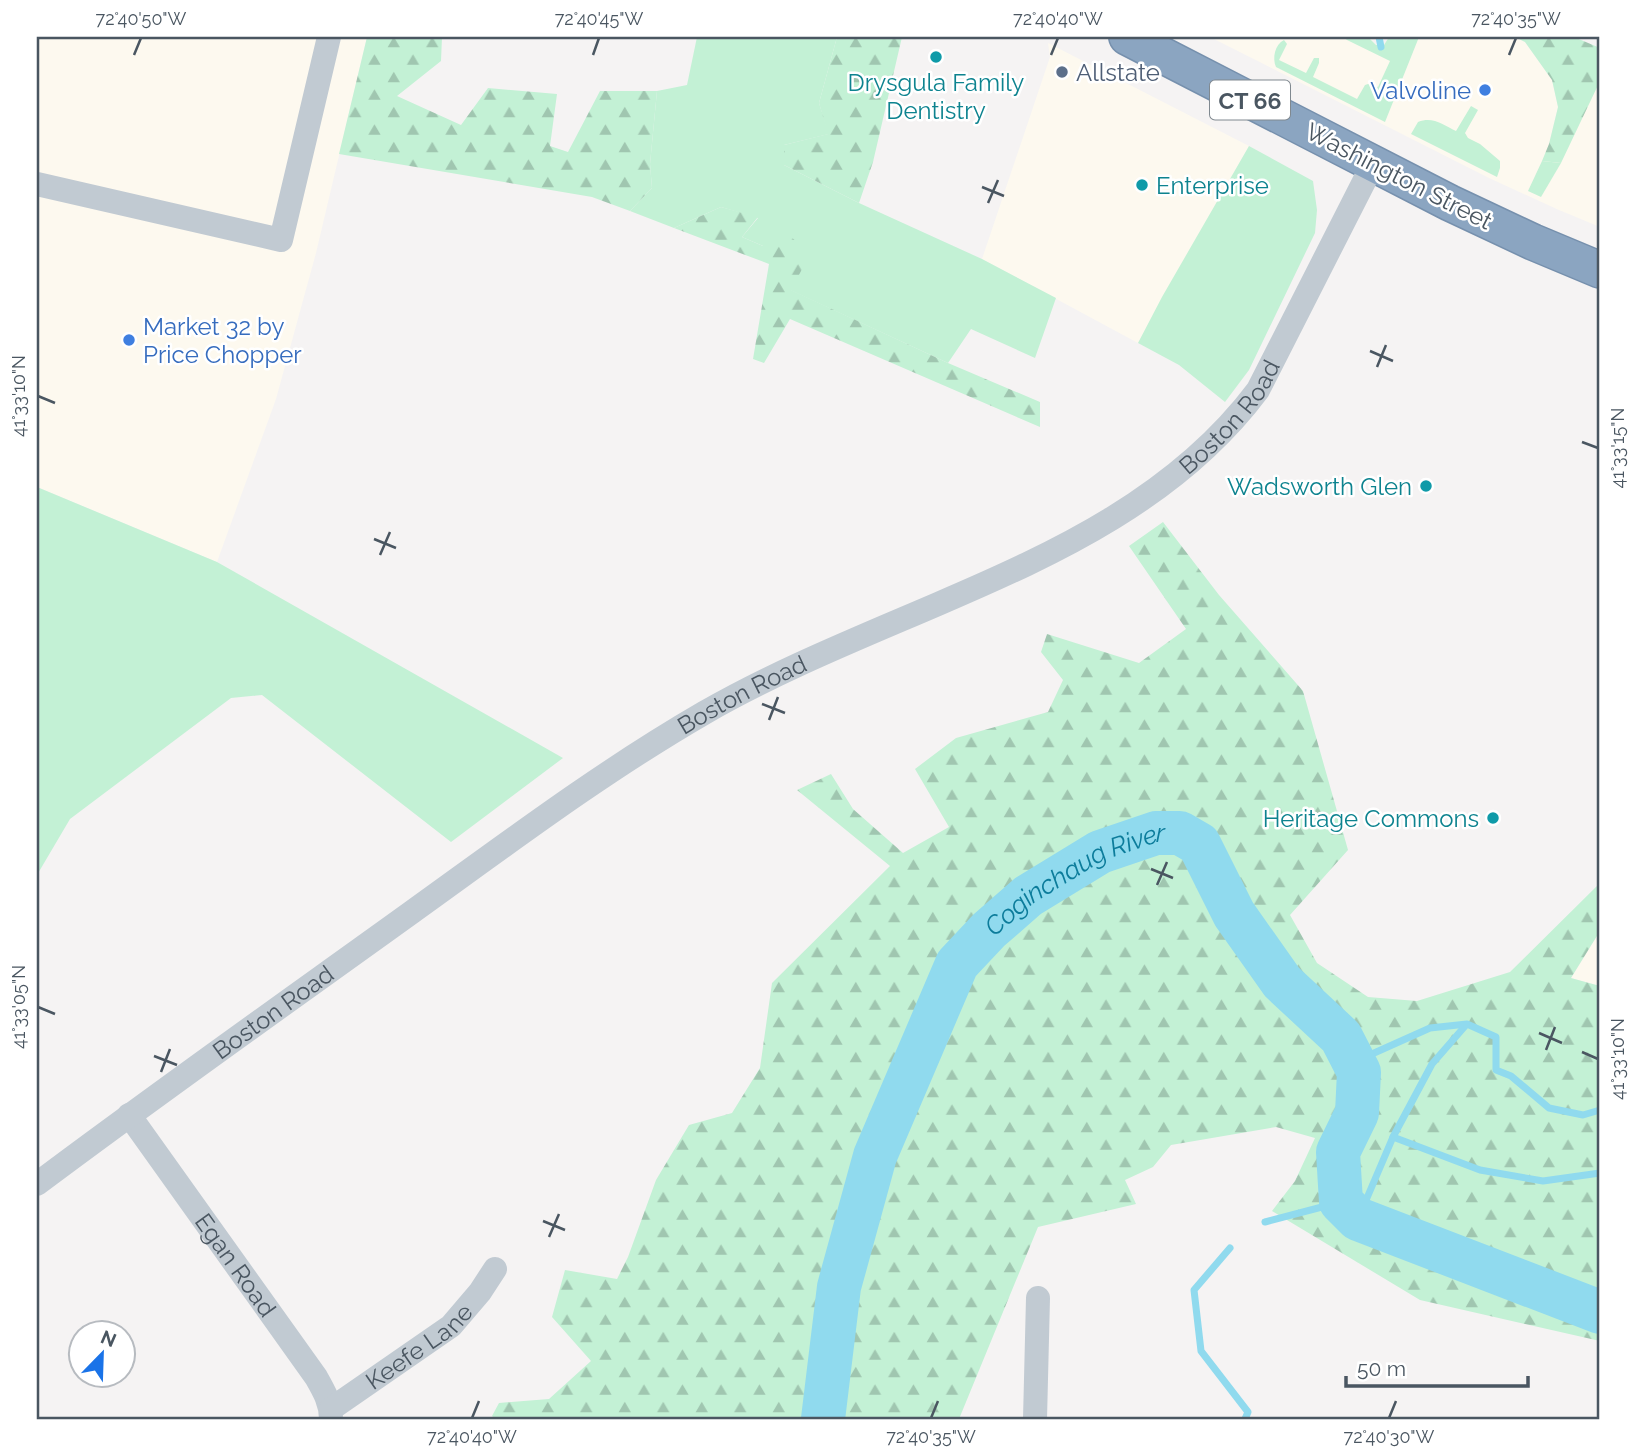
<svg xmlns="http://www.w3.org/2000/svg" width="1637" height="1456" font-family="Raleway,sans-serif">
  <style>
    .commercial { fill: #fdf9ef }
    .grass { fill: #c3f1d5 }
    .forest { fill: url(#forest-firs) }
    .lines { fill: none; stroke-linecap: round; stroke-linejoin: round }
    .stream { stroke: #90daee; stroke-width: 7 }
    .river { stroke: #90daee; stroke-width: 44 }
    .highway-casing { stroke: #7690ad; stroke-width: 38 }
    .minor { stroke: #c1cad2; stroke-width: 24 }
    .highway { stroke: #8ba5c1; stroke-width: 35 }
    .ticks { fill: none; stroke: #4a5661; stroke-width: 2.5 }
    .culture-dot { fill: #0f9aa8; stroke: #fff; stroke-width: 2.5 }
    .service-dot { fill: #5c6f8a; stroke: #fff; stroke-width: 2.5 }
    .shop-dot { fill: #3f7fe0; stroke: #fff; stroke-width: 2.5 }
    .labels { text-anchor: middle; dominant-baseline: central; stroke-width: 5; stroke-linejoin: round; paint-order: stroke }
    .shield { fill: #fff; stroke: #808990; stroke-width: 2 }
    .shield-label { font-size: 23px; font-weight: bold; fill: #4a5661 }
    .service-label { font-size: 24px; fill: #4e5e75; stroke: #fff; text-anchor: start }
    .culture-label { font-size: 24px; fill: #0d838f; stroke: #fff; text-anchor: end }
    .shop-label { font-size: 24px; fill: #366cbe; stroke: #fff; text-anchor: end }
    .street-label { font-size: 24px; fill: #4a5661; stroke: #fff }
    .water-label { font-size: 26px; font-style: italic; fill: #0c7c9b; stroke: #fff }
    .neatline { fill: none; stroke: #4a5661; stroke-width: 2.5 }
    .ticks-label { font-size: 18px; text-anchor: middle; fill: #4a5661 }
  </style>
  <defs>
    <pattern id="forest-firs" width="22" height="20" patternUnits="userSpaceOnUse" patternTransform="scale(1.75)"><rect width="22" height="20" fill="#c3f1d5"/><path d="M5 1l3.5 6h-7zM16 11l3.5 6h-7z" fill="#a0c6b0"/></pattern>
  </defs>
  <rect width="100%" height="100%" fill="#f5f3f3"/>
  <!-- commercial -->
  <g class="commercial">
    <path d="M 37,37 L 367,37 L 316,253 L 276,399 L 217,562 L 37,487 Z"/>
    <path d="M 1210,37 L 1368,37 L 1376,45 L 1384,45 L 1389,37 L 1515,37 L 1525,42 L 1552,80 L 1558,107 L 1549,144 L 1543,161 L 1600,81 L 1600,227 L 1559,210 L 1489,178 Z"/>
    <path d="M 1048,43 L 1249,146 L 1138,343 L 982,259 L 1050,57 Z"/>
    <path d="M 1600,931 L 1600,986 L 1571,978 Z"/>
  </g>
  <!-- grass -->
  <g class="grass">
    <path d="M 697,37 L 837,37 L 819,103 L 829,134 L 784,145 L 784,165 L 859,203 L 982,259 L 1056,298 L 1035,358 L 971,329 L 948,363 L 790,290 L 763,246 L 742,237 L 758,218 L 721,207 L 674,228 L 630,211 L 652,188 L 650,164 L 657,91 L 687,85 Z"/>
    <path d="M 1343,37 L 1368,37 L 1376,45 L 1384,45 L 1389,37 L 1419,37 L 1385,122 L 1276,67 C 1272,58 1275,44 1284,40 L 1287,44 L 1279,60 L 1306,73 L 1314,58 L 1319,58 L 1319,63 L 1313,77 L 1357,99 L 1365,85 L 1368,84 L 1378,87 L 1390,61 L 1347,40 Z"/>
    <path d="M 1471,106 L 1478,110 L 1465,133 L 1468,138 L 1480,144 L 1500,161 L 1500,168 L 1497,177 L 1411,134 L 1418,122 C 1433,116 1443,125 1456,131 Z"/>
    <path d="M 1249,146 L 1313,181 L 1317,210 L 1315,233 L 1249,370 L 1225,402 L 1179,365 L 1138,343 L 1162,297 Z"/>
    <path d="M 1542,161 L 1561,163 L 1541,197 L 1528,191 Z"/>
    <path d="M 37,487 L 217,562 L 563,758 L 451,842 L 262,695 L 231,698 L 70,819 L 37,875 Z"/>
  </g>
  <!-- forest -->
  <g class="forest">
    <path d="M 367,37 L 442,37 L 441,61 L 397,96 L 461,125 L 488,88 L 557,94 L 550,146 L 568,152 L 600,91 L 657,91 L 650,164 L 652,188 L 630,211 L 592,197 L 339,154 Z"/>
    <path d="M 837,37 L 902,37 L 873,162 L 859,203 L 784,165 L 784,145 L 828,134 L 819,103 Z"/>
    <path d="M 1515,37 L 1574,37 L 1600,48 L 1600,81 L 1561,163 L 1542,161 L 1549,144 L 1558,107 L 1552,80 L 1525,42 Z"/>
    <path d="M 721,207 L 758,217 L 742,237 L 763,246 L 789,235 L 810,254 L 791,290 L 948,363 L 1040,402 L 1040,427 L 790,319 L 764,363 L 753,359 L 769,264 L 674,228 Z"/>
    <path d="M 1163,522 L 1219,595 L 1303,691 L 1348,850 L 1290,915 L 1317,963 L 1368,997 L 1417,1001 L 1510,972 L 1600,883 L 1600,931 L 1571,978 L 1600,986 L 1600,1341 L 1420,1300 L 1272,1211 L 1295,1181 L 1315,1138 L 1276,1127 L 1171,1145 L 1153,1167 L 1125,1180 L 1136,1204 L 1038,1227 L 959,1419 L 495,1419 L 492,1416 L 499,1403 L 549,1399 L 591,1361 L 552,1317 L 565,1270 L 617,1279 L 628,1257 L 656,1180 L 689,1125 L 732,1113 L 760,1068 L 772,983 L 890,866 L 797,790 L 831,774 L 853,809 L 903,853 L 949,827 L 915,769 L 956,738 L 1048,712 L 1063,680 L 1041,652 L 1047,634 L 1139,663 L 1186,629 L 1129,546 Z"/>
  </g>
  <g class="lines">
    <!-- stream -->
    <g class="stream">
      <path d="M 1379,37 L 1381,47"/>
      <path d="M 1354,1062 L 1430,1028 L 1467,1024 L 1496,1037 L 1496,1070 L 1511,1076 L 1549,1108 L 1583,1115 L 1600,1110"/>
      <path d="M 1393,1137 L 1432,1064 L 1466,1025"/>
      <path d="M 1358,1219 L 1393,1137 L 1480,1170 L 1543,1181 L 1600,1173"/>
      <path d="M 1265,1222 L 1341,1202"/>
      <path d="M 1230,1248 L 1194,1290 L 1201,1351 L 1248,1412 L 1245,1419"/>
    </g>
    <!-- river -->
    <path class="river" id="s1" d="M 823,1419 L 839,1287 L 875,1156 L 957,964 L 989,930 L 1028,896 L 1100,852 L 1156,833 L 1180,833 L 1199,844 L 1234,914 L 1282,982 L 1341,1037 L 1359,1072 L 1357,1113 L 1338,1152 L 1341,1202 L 1358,1219 L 1600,1312"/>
    <defs>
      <path id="highway" d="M 1127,37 L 1450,203 L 1533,242 L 1600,270"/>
    </defs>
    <!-- highway casing -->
    <use href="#highway" class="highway-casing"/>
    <!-- minor -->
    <g class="minor">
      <path d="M 37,184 L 281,240 L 329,37"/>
      <path id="s2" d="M 129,1115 L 316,1377 C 324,1391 331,1403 331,1419"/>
      <path id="s3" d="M 37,1184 C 161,1091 287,1002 412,912 C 508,843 602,772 704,713 C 779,670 859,638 938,604 C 1057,553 1178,497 1258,390 L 1373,164"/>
      <path id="s4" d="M 331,1409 L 451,1326 L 480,1292 L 495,1269"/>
      <path d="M 1035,1419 L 1038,1298"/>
    </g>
    <!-- highway -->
    <use href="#highway" class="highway"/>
  </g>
  <!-- ticks -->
  <path class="ticks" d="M 134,55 L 141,38M 593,55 L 599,38M 1051,55 L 1058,38M 1509,55 L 1516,38M 982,187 L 1004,196M 988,203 L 998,180M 1370,351 L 1393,361M 1377,367 L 1386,345M 38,396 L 55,403M 1582,442 L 1598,448M 374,539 L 396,548M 380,555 L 390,532M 762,704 L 785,713M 769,720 L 778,697M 1151,869 L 1173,878M 1157,885 L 1167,862M 38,1007 L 55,1014M 1539,1033 L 1562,1043M 1546,1050 L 1555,1027M 1582,1052 L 1598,1059M 154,1056 L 177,1065M 161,1072 L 170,1049M 543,1221 L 565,1230M 549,1237 L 559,1214M 472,1418 L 479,1401M 931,1418 L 938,1401M 1389,1418 L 1396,1401"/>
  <!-- markers -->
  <g class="culture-dot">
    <circle cx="936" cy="57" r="7"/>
    <circle cx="1142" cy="185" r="7"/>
    <circle cx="1426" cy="486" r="7"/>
    <circle cx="1493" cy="818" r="7"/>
  </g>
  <circle class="service-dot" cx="1062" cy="72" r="7"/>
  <g class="shop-dot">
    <circle cx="1485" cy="90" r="7"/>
    <circle cx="129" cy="340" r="7"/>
  </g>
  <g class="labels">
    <!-- shield labels -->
    <rect class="shield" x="1210" y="80.5" width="80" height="39" rx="5"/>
    <g class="shield-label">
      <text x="1250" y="100">CT 66</text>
    </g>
    <!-- service labels -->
    <g class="service-label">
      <text x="1076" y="72">Allstate</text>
    </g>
    <!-- culture labels -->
    <g class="culture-label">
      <text x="936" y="82" text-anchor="middle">Drysgula Family<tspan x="936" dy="28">Dentistry</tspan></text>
      <text x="1156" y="185" text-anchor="start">Enterprise</text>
      <text x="1412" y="486">Wadsworth Glen</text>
      <text x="1479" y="818">Heritage Commons</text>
    </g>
    <!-- shop labels -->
    <g class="shop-label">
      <text x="1471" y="90">Valvoline</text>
      <text x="143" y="326" text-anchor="start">Market 32 by<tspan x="143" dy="28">Price Chopper</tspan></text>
    </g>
    <!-- street labels -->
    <g class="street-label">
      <text transform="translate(1399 176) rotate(27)">Washington Street</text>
      <text stroke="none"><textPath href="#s3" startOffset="1426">Boston Road</textPath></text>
      <text stroke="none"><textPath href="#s3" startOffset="859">Boston Road</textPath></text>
      <text stroke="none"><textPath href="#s3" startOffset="292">Boston Road</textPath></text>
      <text stroke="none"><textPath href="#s2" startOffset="184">Egan Road</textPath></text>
      <text stroke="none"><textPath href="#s4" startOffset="108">Keefe Lane</textPath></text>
    </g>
    <!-- water labels -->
    <g class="water-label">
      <text stroke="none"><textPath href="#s1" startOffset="626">Coginchaug River</textPath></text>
    </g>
  </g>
  <!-- border -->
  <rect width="1637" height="1456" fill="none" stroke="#ffffff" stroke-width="77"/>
  <!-- north arrow -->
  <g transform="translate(102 1354) rotate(23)"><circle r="33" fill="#ffffff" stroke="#b7bbc0" stroke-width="2"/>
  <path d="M0-5L12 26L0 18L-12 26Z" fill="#1a73e8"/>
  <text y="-10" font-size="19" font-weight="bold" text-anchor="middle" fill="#4a5661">N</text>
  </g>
  <!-- scale -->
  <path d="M1346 1376v10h182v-10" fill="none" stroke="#4a5661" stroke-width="3.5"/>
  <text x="1357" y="1376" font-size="21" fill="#4a5661" stroke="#ffffff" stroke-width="5" paint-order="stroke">50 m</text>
  <rect x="38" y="38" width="1560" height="1380" class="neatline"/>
  <g class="ticks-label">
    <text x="141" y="25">72°40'50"W</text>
    <text x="599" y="25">72°40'45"W</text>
    <text x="1058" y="25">72°40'40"W</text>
    <text x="1516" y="25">72°40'35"W</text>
    <text transform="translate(19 396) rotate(-90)" y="6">41°33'10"N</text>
    <text transform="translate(1618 448) rotate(-90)" y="6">41°33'15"N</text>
    <text transform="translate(19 1007) rotate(-90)" y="6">41°33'05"N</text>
    <text transform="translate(1618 1059) rotate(-90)" y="6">41°33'10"N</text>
    <text x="472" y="1443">72°40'40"W</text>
    <text x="931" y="1443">72°40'35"W</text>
    <text x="1389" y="1443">72°40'30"W</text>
  </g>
</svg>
